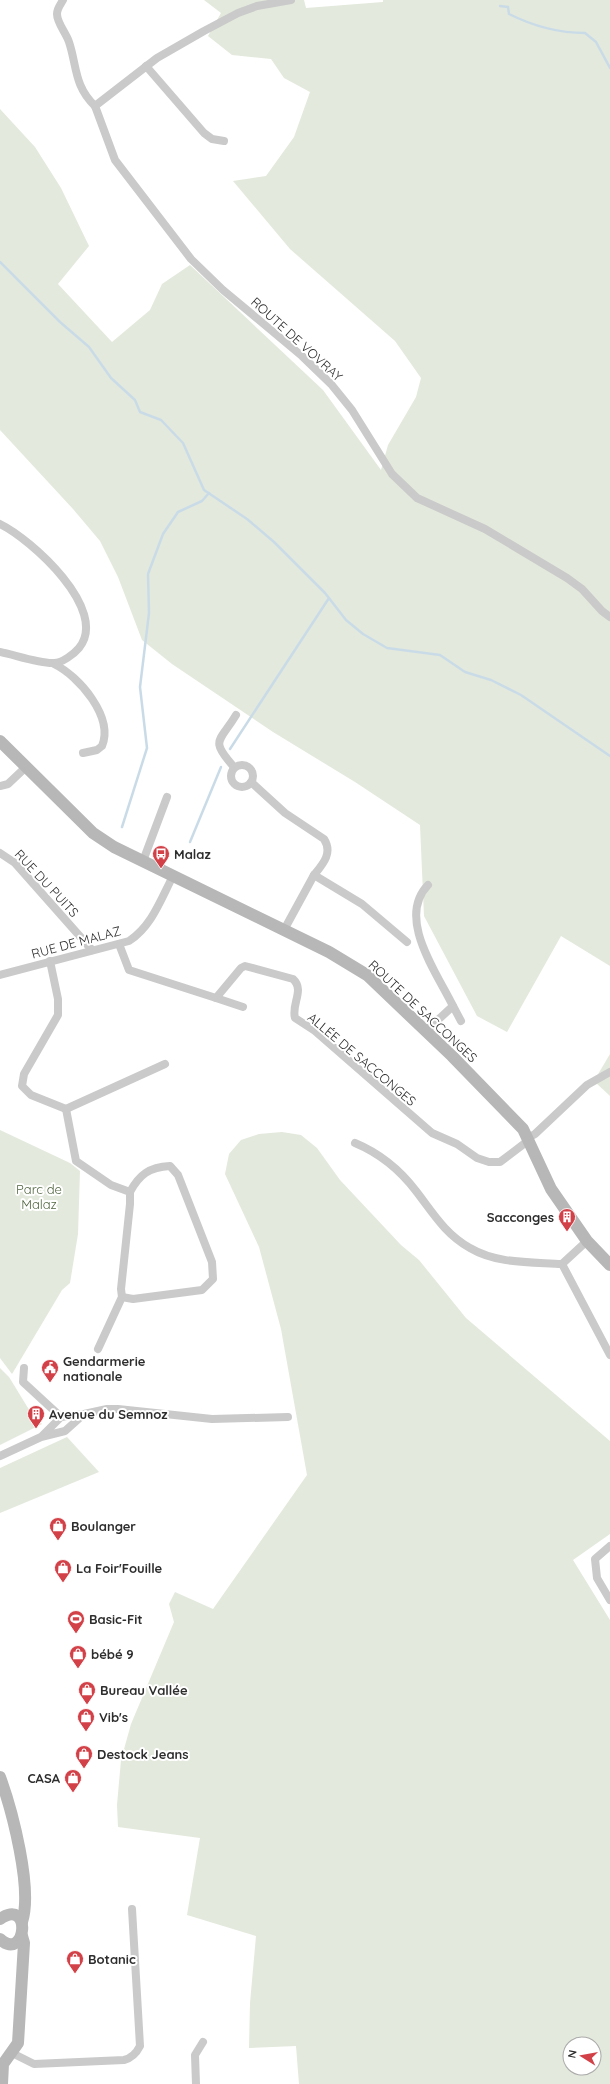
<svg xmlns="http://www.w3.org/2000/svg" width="610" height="2084" font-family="Quicksand,sans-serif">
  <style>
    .green { fill: #e3e9dc; fill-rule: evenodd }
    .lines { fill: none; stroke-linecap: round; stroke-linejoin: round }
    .stream { stroke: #cadbe8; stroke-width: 2.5 }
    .street { stroke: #cacaca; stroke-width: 8 }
    .secondary { stroke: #b7b7b7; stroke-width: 12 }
    .labels { text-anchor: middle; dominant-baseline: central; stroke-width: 4; stroke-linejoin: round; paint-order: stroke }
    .street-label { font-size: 13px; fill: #2d2d2d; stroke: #fff }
    .poi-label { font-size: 13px; font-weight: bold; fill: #2d2d2d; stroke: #fff; text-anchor: start }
    .park-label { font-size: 13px; fill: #50643f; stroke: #fff }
  </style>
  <rect width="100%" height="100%" fill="#fff"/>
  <!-- green -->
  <g class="green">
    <path d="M 204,0 L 304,0 L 306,8 L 383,2 L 383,0 L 610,0 L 610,966 L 561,936 L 507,1032 L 477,1016 L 424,916 L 420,825 L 355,782 L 273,732 L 172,664 L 142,640 L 118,577 L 100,541 L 73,509 L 0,430 L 0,109 L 35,147 L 61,188 L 89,246 L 58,284 L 112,342 L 150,310 L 162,284 L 190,265 L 323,390 L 381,470 L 388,445 L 416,397 L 421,378 L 395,341 L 290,249 L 233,181 L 266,176 L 294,137 L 310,92 L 284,78 L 271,59 L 232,55 L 208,36 L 221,13 Z"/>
    <path d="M 610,1054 L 610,1096 L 594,1081 Z"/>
    <path d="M 0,1130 L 70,1163 L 80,1171 L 78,1234 L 70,1283 L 62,1290 L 12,1374 L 0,1358 Z"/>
    <path d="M 282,1132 L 301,1135 L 317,1148 L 340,1180 L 401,1245 L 419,1260 L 466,1318 L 610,1441 L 610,1534 L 573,1560 L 610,1620 L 610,2084 L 299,2084 L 296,2046 L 249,2048 L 250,2003 L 256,1936 L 187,1915 L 200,1838 L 118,1827 L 117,1805 L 121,1760 L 131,1724 L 174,1622 L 169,1604 L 175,1592 L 213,1609 L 307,1475 L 281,1329 L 259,1247 L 225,1174 L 229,1154 L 241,1140 L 259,1134 ZM 570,2044 L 594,2044 L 594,2068 L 570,2068 Z"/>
    <path d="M 0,1368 L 9,1377 L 28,1408 L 42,1424 L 0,1445 Z"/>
    <path d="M 67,1437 L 99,1472 L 0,1513 L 0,1468 Z"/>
  </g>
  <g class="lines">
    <!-- stream -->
    <g class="stream">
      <path d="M 500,6 L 508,7 L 509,14 C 533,26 558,33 585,33 L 596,42 L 610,68"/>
      <path d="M 0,262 L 60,322 L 89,347 L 111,378 L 135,400 L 140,412 L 161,420 L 183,443 L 204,490 L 247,519 L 274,542 L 325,593 L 346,620 L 363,634 L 387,648 L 440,655 L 465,672 L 491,680 L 521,695 L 610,756"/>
      <path d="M 230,749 L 329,598"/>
      <path d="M 122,827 L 147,748 L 140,687 L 149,613 L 148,574 L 163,534 L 178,512 L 202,501 L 209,493"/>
      <path d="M 190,842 L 221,767"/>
    </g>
    <!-- street -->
    <g class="street">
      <path d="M 63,0 C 61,4 57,8 57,14 C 57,23 66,33 69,42 C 77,66 74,86 95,106"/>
      <path d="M 291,0 L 257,6 L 238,13 L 204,31 L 157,58 L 95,106 L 115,160 L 191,259 L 223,290 L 302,356 L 331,384 L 352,410 L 392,474 L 417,498 L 485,529 L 567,578 L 582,589 L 602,611 L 610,617"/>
      <path d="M 146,66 L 204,133 L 212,139 L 224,141"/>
      <path d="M 0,524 C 31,539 110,610 79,648 C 74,654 62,663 54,663 C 40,664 15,655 0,652"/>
      <path d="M 54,664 C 79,676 114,717 102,746 L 97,750 L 83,753"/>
      <circle cx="242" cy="776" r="11"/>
      <path d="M 234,767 C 209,739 220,742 236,715"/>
      <path d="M 251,782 L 285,813 L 324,839 C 333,853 323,864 314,875"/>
      <path d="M 0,786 L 8,784 L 26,767"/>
      <path d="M 0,853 L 15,863 L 92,950"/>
      <path d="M 143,861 L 167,797"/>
      <path d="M 284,930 L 314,875 L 362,904 L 407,942"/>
      <path d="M 119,944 L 129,970 L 216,998 L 241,968 L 245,966 L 293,979 C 305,990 291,1004 295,1018 L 315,1031 L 432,1133 L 457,1144 L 477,1158 L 489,1162 L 500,1162 L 529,1140"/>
      <path d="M 50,961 L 58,999 L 58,1015 L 24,1074 L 22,1086 L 31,1095 L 66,1109"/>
      <path d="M 0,975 L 129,941 C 152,926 161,899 173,876"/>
      <path d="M 216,998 L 243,1007"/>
      <path d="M 453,1006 L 461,1021"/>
      <path d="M 426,1031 L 453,1006 C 437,973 396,918 428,885"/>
      <path d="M 66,1109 L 76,1161 L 111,1185 L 130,1192 L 130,1204 L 121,1289 L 122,1297 L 98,1349"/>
      <path d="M 66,1109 L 165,1064"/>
      <path d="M 528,1138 L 535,1134 L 587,1085 L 610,1072"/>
      <path d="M 355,1143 C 379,1153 400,1170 416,1191 C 433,1213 445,1234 470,1248 C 497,1264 531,1262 562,1264 L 587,1241"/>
      <path d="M 562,1264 L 610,1355"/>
      <path d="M 122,1297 L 133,1299 L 202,1290 L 213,1279 L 212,1262 L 178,1175 L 170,1166 C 149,1167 139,1175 130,1192"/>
      <path d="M 24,1368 L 23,1382 L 61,1417"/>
      <path d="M 84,1414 L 107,1409 L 118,1409 L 212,1419 L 288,1417"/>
      <path d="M 0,1456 L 41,1437 L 65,1431 L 84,1414 L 61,1417 L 41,1437"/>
      <path d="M 610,1546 L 595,1559 L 597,1578 L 610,1600"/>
      <path d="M 12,2053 L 34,2064 L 124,2060 C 132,2058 137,2052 140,2046 L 132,1909"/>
      <path d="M 196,2084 L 195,2055 L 203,2042"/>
    </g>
    <!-- secondary -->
    <g class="secondary">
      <path d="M 0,741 L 93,833 L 114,847 L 329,952 L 367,975 L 452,1056 L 523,1129 L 551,1189 L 587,1241 L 610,1265"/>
      <path d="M 0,1777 C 12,1810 33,1889 22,1922"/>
      <path d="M 0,1919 C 33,1897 26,1963 0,1939"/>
      <path d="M 2,2084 L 3,2064 L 18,2043 L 24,1943 L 22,1936"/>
    </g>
  </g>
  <!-- icons -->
  <defs>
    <symbol id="bus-pin" viewBox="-11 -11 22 30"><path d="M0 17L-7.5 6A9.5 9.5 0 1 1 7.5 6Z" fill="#d34148" stroke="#fff"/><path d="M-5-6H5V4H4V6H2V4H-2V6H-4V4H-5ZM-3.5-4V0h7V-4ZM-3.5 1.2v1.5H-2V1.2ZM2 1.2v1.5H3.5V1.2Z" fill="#fff"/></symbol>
    <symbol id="building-pin" viewBox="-11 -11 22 30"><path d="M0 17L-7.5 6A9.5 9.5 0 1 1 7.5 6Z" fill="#d34148" stroke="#fff"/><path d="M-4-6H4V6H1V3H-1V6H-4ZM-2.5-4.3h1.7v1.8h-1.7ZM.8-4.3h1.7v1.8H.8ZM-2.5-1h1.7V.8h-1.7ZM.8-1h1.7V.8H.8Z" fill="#fff"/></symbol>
    <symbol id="civic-pin" viewBox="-11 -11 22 30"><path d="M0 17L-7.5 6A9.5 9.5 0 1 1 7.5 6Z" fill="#d34148" stroke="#fff"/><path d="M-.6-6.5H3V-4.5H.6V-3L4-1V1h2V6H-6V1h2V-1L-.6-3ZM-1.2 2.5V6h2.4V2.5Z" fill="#fff"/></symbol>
    <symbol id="shop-pin" viewBox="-11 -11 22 30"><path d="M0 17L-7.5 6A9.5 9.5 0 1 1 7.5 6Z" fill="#d34148" stroke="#fff"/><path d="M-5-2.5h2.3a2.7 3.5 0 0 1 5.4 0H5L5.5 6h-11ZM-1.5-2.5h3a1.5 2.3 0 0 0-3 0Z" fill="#fff"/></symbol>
    <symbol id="stadium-pin" viewBox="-11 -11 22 30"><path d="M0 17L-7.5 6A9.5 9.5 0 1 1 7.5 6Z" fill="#d34148" stroke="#fff"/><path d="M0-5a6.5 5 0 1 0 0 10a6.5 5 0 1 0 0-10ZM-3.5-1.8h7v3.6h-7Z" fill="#fff"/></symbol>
  </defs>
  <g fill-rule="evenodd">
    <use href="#bus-pin" x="151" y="844" width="20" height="27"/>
    <use href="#building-pin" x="557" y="1207" width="20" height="27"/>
    <use href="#civic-pin" x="40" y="1358" width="20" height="27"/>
    <use href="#building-pin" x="26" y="1404" width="20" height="27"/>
    <use href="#shop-pin" x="48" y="1516" width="20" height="27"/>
    <use href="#shop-pin" x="53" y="1558" width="20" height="27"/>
    <use href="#stadium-pin" x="66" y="1609" width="20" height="27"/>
    <use href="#shop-pin" x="68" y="1644" width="20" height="27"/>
    <use href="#shop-pin" x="77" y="1680" width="20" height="27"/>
    <use href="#shop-pin" x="76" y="1707" width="20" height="27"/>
    <use href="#shop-pin" x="74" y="1744" width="20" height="27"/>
    <use href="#shop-pin" x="63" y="1768" width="20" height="27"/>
    <use href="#shop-pin" x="65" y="1949" width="20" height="27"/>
  </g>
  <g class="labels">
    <!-- street labels -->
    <g class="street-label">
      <text transform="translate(297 339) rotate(42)">ROUTE DE VOVRAY</text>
      <text transform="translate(47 883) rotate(47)">RUE DU PUITS</text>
      <text transform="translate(76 942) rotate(-15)">RUE DE MALAZ</text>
      <text transform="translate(423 1011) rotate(43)">ROUTE DE SACCONGES</text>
      <text transform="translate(362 1059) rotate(40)">ALLÉE DE SACCONGES</text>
    </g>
    <!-- poi labels -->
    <g class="poi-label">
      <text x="174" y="854">Malaz</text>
      <text x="554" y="1217" text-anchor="end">Sacconges</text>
      <text x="63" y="1361">Gendarmerie<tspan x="63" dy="15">nationale</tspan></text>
      <text x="49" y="1414">Avenue du Semnoz</text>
      <text x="71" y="1526">Boulanger</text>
      <text x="76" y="1568">La Foir'Fouille</text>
      <text x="89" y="1619">Basic-Fit</text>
      <text x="91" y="1654">bébé 9</text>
      <text x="100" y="1690">Bureau Vallée</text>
      <text x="99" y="1717">Vib's</text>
      <text x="97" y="1754">Destock Jeans</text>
      <text x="60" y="1778" text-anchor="end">CASA</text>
      <text x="88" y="1959">Botanic</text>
    </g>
    <!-- park labels -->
    <g class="park-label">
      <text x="39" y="1189">Parc de<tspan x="39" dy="15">Malaz</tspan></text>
    </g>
  </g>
  <!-- north arrow -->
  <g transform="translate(582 2056) rotate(281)"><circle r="19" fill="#ffffff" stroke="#ababab"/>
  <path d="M0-3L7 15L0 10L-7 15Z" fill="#d34148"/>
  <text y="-6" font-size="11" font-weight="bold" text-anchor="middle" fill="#2d2d2d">N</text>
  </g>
</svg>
